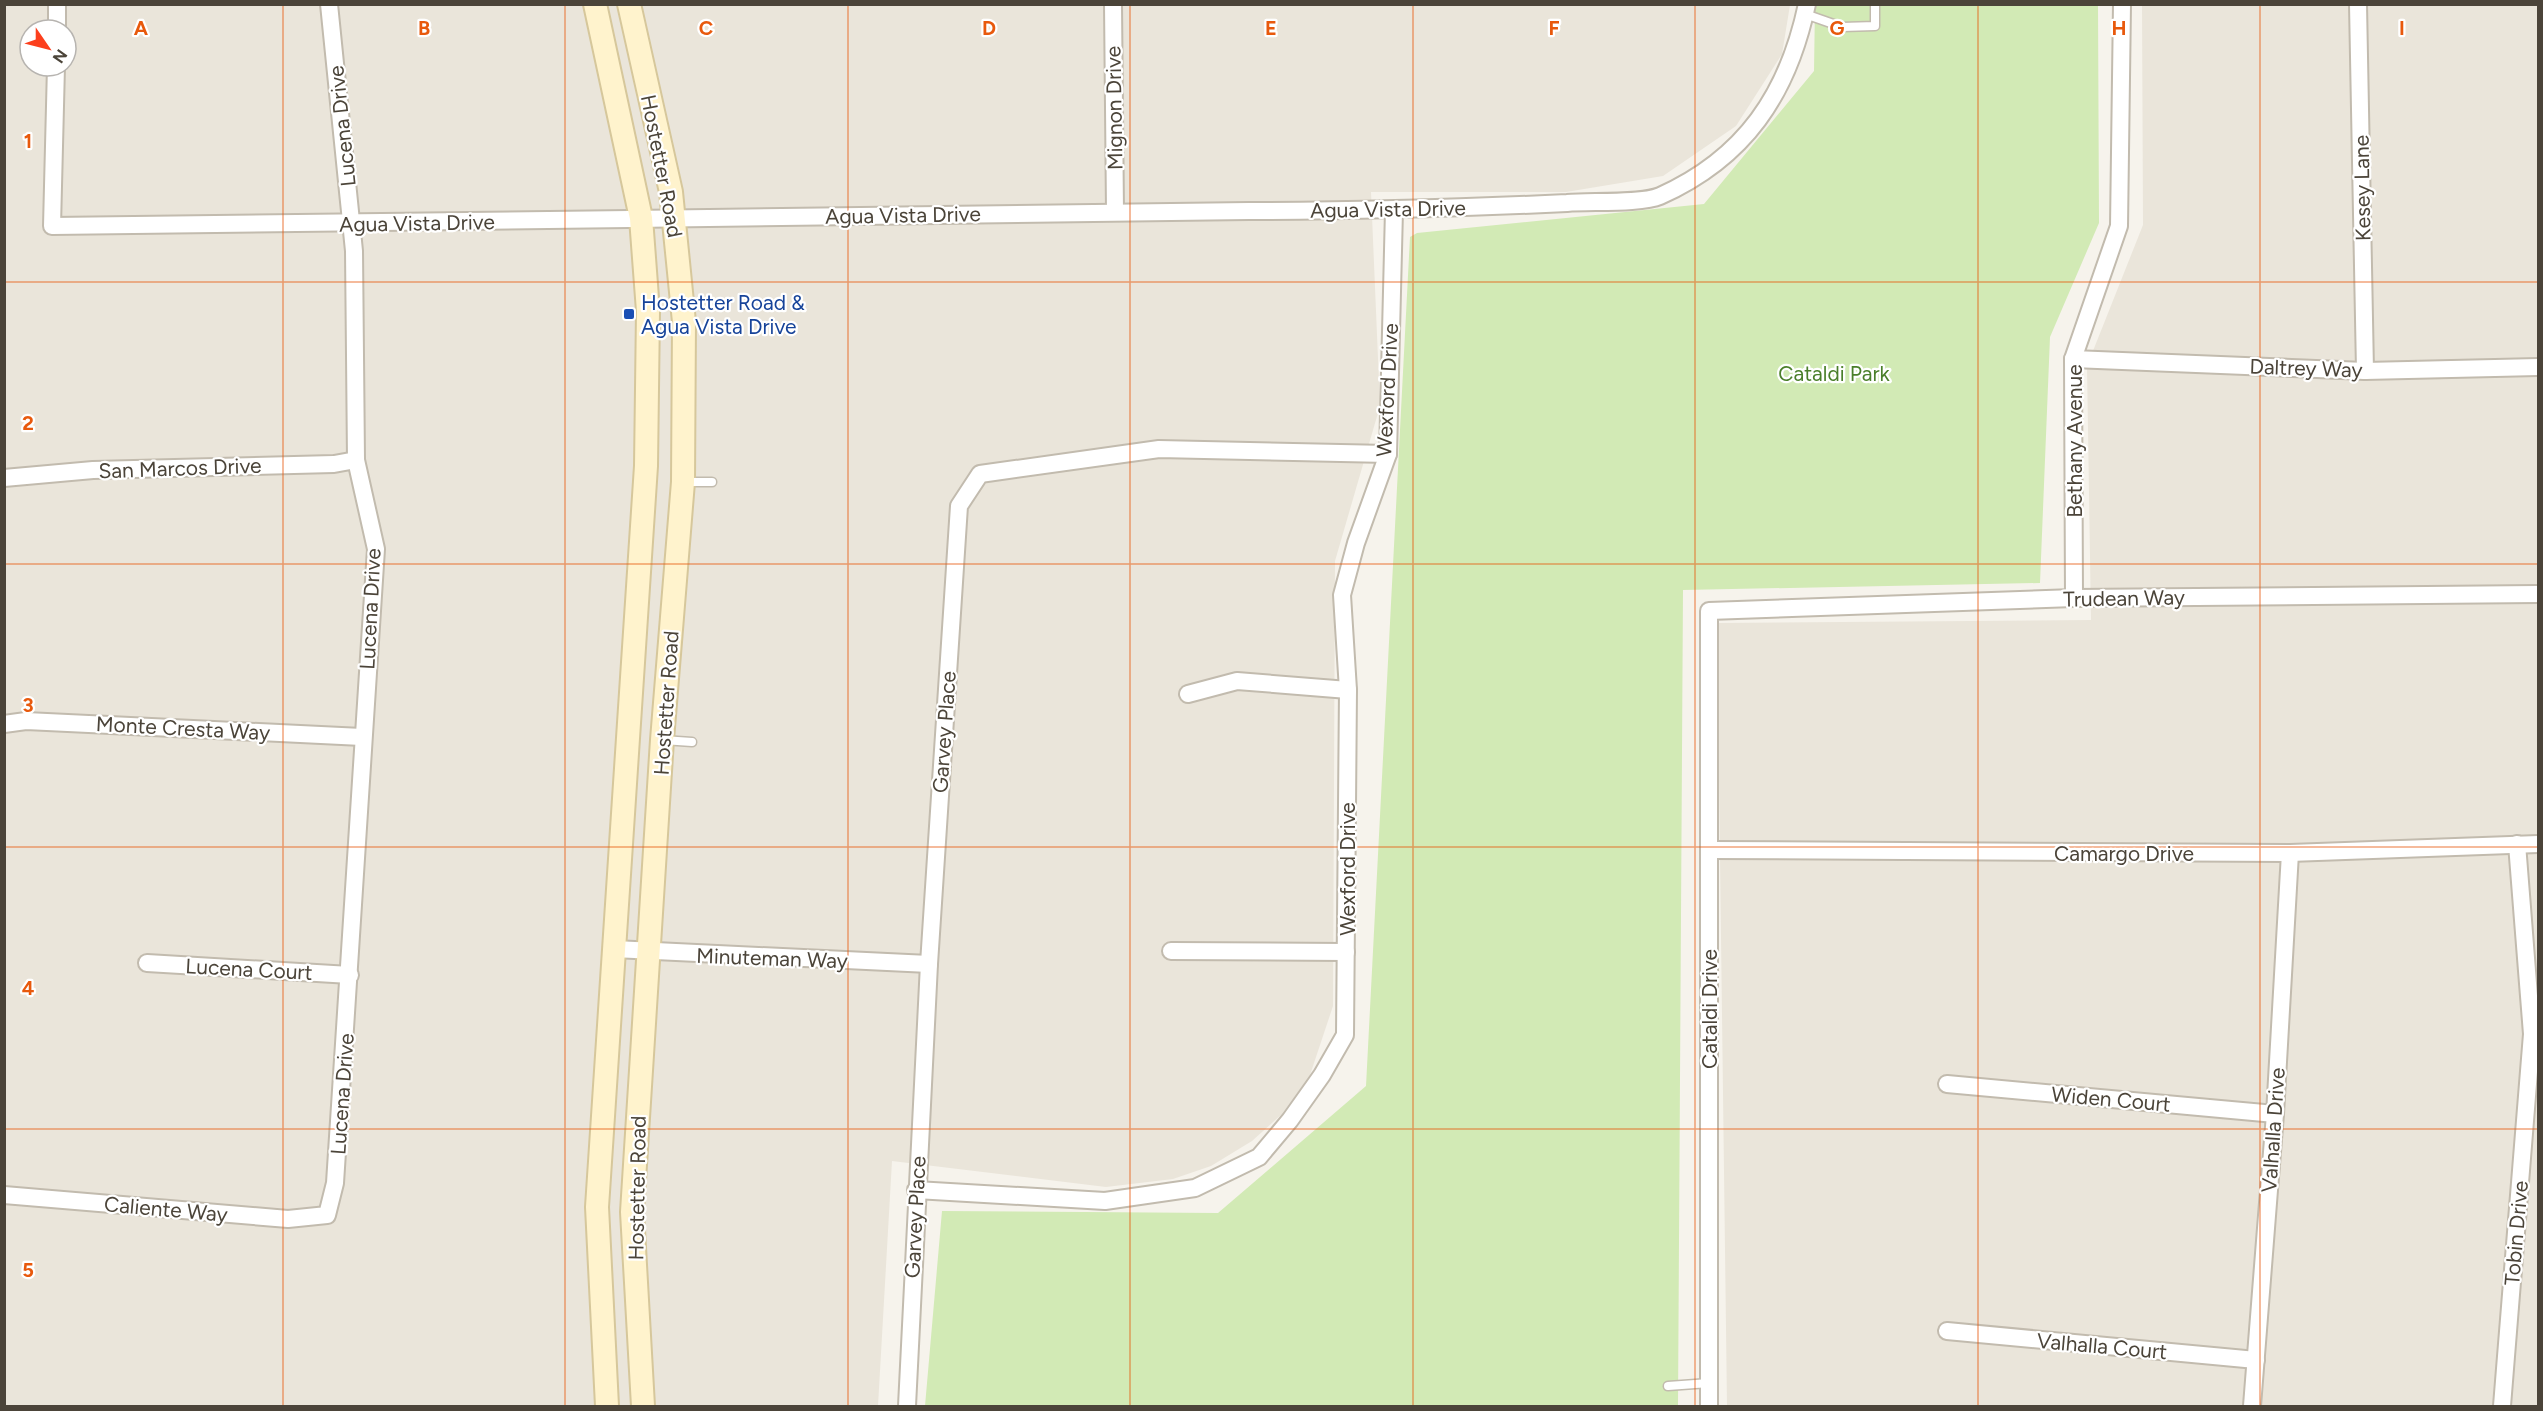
<svg xmlns="http://www.w3.org/2000/svg" width="2543" height="1411" font-family="Figtree,sans-serif">
  <style>
    .residential { fill: #eae5da; fill-rule: evenodd }
    .green { fill: #d2eab5 }
    .lines { fill: none; stroke-linecap: round; stroke-linejoin: round }
    .service-casing { stroke: #c2bbae; stroke-width: 11 }
    .minor-casing { stroke: #c2bbae; stroke-width: 20 }
    .secondary-casing { stroke: #d6c79b; stroke-width: 26 }
    .service { stroke: #fff; stroke-width: 8 }
    .minor { stroke: #fff; stroke-width: 16 }
    .secondary { stroke: #fff3cd; stroke-width: 22 }
    .grid { fill: none; stroke: #e8590c; stroke-width: 1.5; stroke-opacity: 0.55 }
    .transit-dot { fill: #1a4fb4; stroke: #fff; stroke-width: 2 }
    .labels { text-anchor: middle; dominant-baseline: central; stroke-width: 4.5; stroke-linejoin: round; paint-order: stroke }
    .street-label { font-size: 21px; fill: #4b4439; stroke: #fff }
    .transit-label { font-size: 21px; fill: #164399; stroke: #fff; text-anchor: start }
    .park-label { font-size: 21px; fill: #4a7f2a; stroke: #fff }
    .grid-label { font-size: 20px; text-anchor: middle; font-weight: bold; fill: #e8590c; stroke: #fff; stroke-width: 4.5; stroke-linejoin: round; paint-order: stroke }
  </style>
  <rect width="100%" height="100%" fill="#f6f3ec"/>
  <!-- residential -->
  <g class="residential">
    <path d="M 5,5 L 1790,5 L 1782,54 L 1736,126 L 1663,176 L 1566,192 L 1371,192 L 1380,406 L 1335,561 L 1333,1006 L 1310,1075 L 1282,1114 L 1252,1141 L 1211,1166 L 1173,1179 L 1106,1187 L 892,1161 L 878,1406 L 5,1406 ZM 30,30 L 66,30 L 66,66 L 30,66 Z"/>
    <path d="M 2142,5 L 2538,5 L 2538,1406 L 1727,1406 L 1717,623 L 2091,620 L 2087,366 L 2143,225 Z"/>
  </g>
  <!-- green -->
  <path class="green" d="M 1815,5 L 2098,5 L 2099,223 L 2050,337 L 2040,583 L 1683,590 L 1678,1406 L 925,1406 L 942,1211 L 1218,1213 L 1366,1086 L 1410,237 L 1417,233 L 1704,204 L 1814,71 Z"/>
  <g class="lines">
    <defs>
      <g id="service">
        <path d="M 1805,14 L 1842,27 L 1875,26 L 1875,4"/>
        <path d="M 683,482 L 712,482"/>
        <path d="M 663,740 L 692,742"/>
        <path d="M 1668,1386 L 1709,1383"/>
      </g>
      <g id="minor">
        <path d="M 1113,4 L 1115,212"/>
        <path d="M 2358,4 L 2365,371"/>
        <path d="M 57,30 L 57,4"/>
        <path d="M 56,66 L 52,226 C 451,224 850,214 1249,211 C 1355,211 1461,208 1567,203 C 1590,201 1641,204 1660,196 C 1745,158 1788,94 1807,4"/>
        <path d="M 2073,359 L 2365,371 L 2538,367"/>
        <path d="M 4,478 L 93,470 L 334,464 L 356,460"/>
        <path d="M 2074,598 L 2073,359 L 2119,226 L 2122,4"/>
        <path d="M 1188,694 L 1237,681 L 1348,690"/>
        <path d="M 4,724 L 26,721 L 362,737"/>
        <path d="M 1710,850 L 2290,853 L 2538,844"/>
        <path d="M 614,949 L 929,964"/>
        <path d="M 1171,951 L 1346,952"/>
        <path d="M 147,963 L 350,975"/>
        <path d="M 1947,1084 L 2275,1114"/>
        <path d="M 916,1190 L 1105,1201 L 1195,1188 L 1259,1157 L 1290,1120 L 1322,1075 L 1345,1035 L 1348,690 L 1342,595 L 1356,543 L 1388,454 L 1394,210"/>
        <path d="M 4,1195 L 288,1219 L 327,1215 L 335,1183 L 376,549 L 356,460 L 354,251 L 329,4"/>
        <path d="M 1947,1331 L 2256,1360"/>
        <path d="M 907,1406 L 929,964 L 959,506 L 980,474 L 1159,449 L 1388,454"/>
        <path d="M 1709,1406 L 1709,611 L 2074,598 L 2538,594"/>
        <path d="M 2252,1406 L 2275,1114 L 2290,853"/>
        <path d="M 2502,1406 L 2532,1034 L 2517,844"/>
      </g>
      <g id="secondary">
        <path d="M 595,4 L 641,218 L 648,311 L 646,466 L 597,1207 L 607,1406"/>
        <path d="M 629,4 L 671,192 L 684,322 L 683,482 L 662,740 L 632,1212 L 643,1406"/>
      </g>
    </defs>
    <!-- service casing -->
    <use href="#service" class="service-casing"/>
    <!-- minor casing -->
    <use href="#minor" class="minor-casing"/>
    <!-- secondary casing -->
    <use href="#secondary" class="secondary-casing"/>
    <!-- service -->
    <use href="#service" class="service"/>
    <!-- minor -->
    <use href="#minor" class="minor"/>
    <!-- secondary -->
    <use href="#secondary" class="secondary"/>
  </g>
  <!-- grid -->
  <path class="grid" d="M 283,4 L 283,1406M 565,4 L 565,1406M 848,4 L 848,1406M 1130,4 L 1130,1406M 1413,4 L 1413,1406M 1695,4 L 1695,1406M 1978,4 L 1978,1406M 2260,4 L 2260,1406M 4,282 L 2538,282M 4,564 L 2538,564M 4,847 L 2538,847M 4,1129 L 2538,1129"/>
  <!-- markers -->
  <rect class="transit-dot" x="623" y="308" width="12" height="12" rx="3"/>
  <g class="labels">
    <!-- street labels -->
    <g class="street-label">
      <text transform="translate(1114 108) rotate(-91)">Mignon Drive</text>
      <text transform="translate(342 126) rotate(-96)">Lucena Drive</text>
      <text transform="translate(662 166) rotate(79)">Hostetter Road</text>
      <text transform="translate(2362 188) rotate(-91)">Kesey Lane</text>
      <text transform="translate(1388 209) rotate(-1)">Agua Vista Drive</text>
      <text transform="translate(903 215) rotate(-1)">Agua Vista Drive</text>
      <text transform="translate(417 223) rotate(-1)">Agua Vista Drive</text>
      <text transform="translate(2306 368) rotate(2)">Daltrey Way</text>
      <text transform="translate(1387 390) rotate(-87)">Wexford Drive</text>
      <text transform="translate(2074 441) rotate(-90)">Bethany Avenue</text>
      <text transform="translate(180 468) rotate(-2)">San Marcos Drive</text>
      <text transform="translate(2124 598) rotate(-1)">Trudean Way</text>
      <text transform="translate(370 609) rotate(-87)">Lucena Drive</text>
      <text transform="translate(666 703) rotate(-86)">Hostetter Road</text>
      <text transform="translate(183 728) rotate(3)">Monte Cresta Way</text>
      <text transform="translate(944 732) rotate(-86)">Garvey Place</text>
      <text x="2124" y="853">Camargo Drive</text>
      <text transform="translate(1347 869) rotate(-90)">Wexford Drive</text>
      <text transform="translate(772 958) rotate(2)">Minuteman Way</text>
      <text transform="translate(249 969) rotate(3)">Lucena Court</text>
      <text transform="translate(1709 1009) rotate(-90)">Cataldi Drive</text>
      <text transform="translate(342 1094) rotate(-86)">Lucena Drive</text>
      <text transform="translate(2111 1099) rotate(5)">Widen Court</text>
      <text transform="translate(2273 1130) rotate(-86)">Valhalla Drive</text>
      <text transform="translate(637 1188) rotate(-89)">Hostetter Road</text>
      <text transform="translate(166 1209) rotate(5)">Caliente Way</text>
      <text transform="translate(915 1217) rotate(-87)">Garvey Place</text>
      <text transform="translate(2516 1233) rotate(-85)">Tobin Drive</text>
      <text transform="translate(2102 1346) rotate(5)">Valhalla Court</text>
    </g>
    <!-- transit labels -->
    <g class="transit-label">
      <text x="641" y="302">Hostetter Road &amp;<tspan x="641" dy="24">Agua Vista Drive</tspan></text>
    </g>
    <!-- park labels -->
    <g class="park-label">
      <text x="1834" y="373">Cataldi Park</text>
    </g>
  </g>
  <g class="grid-label">
    <text x="141" y="35">A</text>
    <text x="424" y="35">B</text>
    <text x="706" y="35">C</text>
    <text x="989" y="35">D</text>
    <text x="1271" y="35">E</text>
    <text x="1554" y="35">F</text>
    <text x="1837" y="35">G</text>
    <text x="2119" y="35">H</text>
    <text x="2402" y="35">I</text>
    <text x="28" y="148">1</text>
    <text x="28" y="430">2</text>
    <text x="28" y="712">3</text>
    <text x="28" y="995">4</text>
    <text x="28" y="1277">5</text>
  </g>
  <!-- border -->
  <rect width="2543" height="1411" fill="none" stroke="#4b4439" stroke-width="12"/>
  <!-- north arrow -->
  <g transform="translate(48 48) rotate(125)"><circle r="28" fill="#ffffff" stroke="#b7b4b0" stroke-width="1.5"/>
  <path d="M0-4.5L10 22L0 15L-10 22Z" fill="#fc3f1d"/>
  <text y="-9" font-size="16" font-weight="bold" text-anchor="middle" fill="#4b4439">N</text>
  </g>
</svg>
